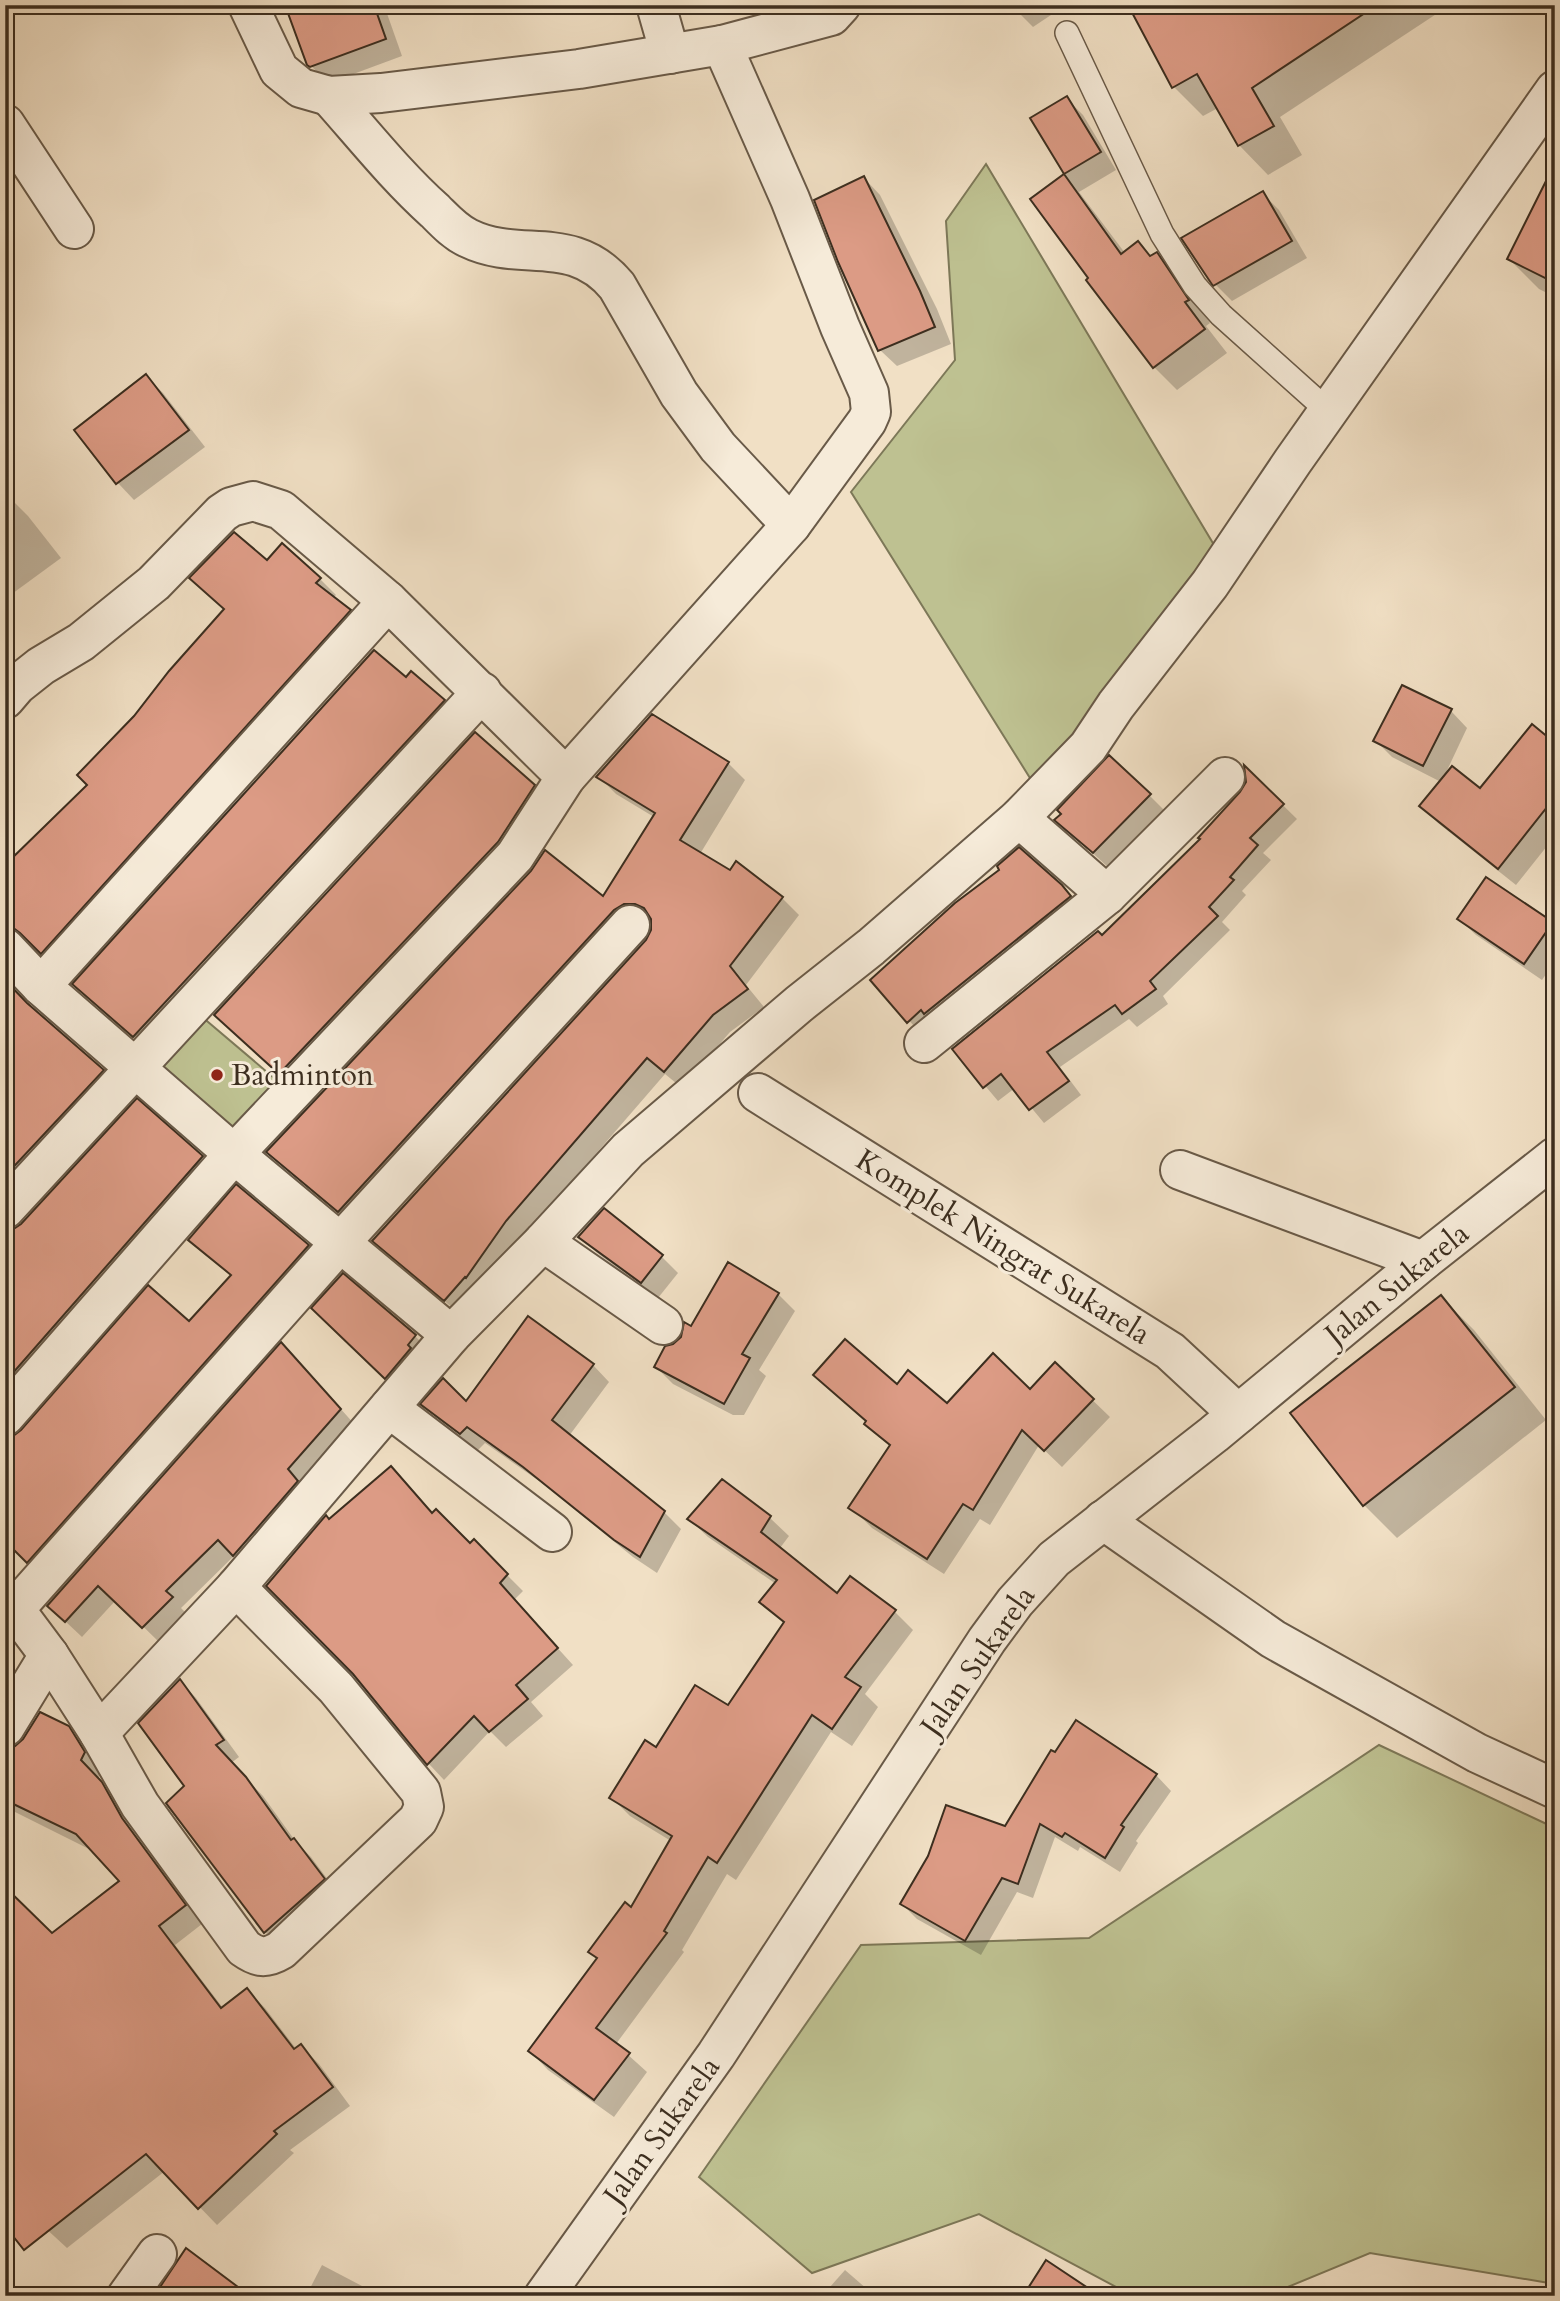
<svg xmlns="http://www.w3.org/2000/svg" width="1560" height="2301" font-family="Cardo,serif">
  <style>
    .green { fill: #bec191; stroke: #7d7858; stroke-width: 2 }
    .shadow { fill: #0003 }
    .building { fill: #dc9b85; stroke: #3c2e1f; stroke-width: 2 }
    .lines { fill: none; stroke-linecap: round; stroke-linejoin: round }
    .lane-casing { stroke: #695a48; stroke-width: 26 }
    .street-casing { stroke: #695a48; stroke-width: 42 }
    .lane { stroke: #f6ebd9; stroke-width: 23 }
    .street { stroke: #f6ebd9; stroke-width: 38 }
    .poi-dot { fill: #8f2418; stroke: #f6ebd9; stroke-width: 2.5 }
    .labels { text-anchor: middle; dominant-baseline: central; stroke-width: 6; stroke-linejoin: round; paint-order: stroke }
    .poi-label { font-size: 30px; fill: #3c2e1f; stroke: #f6ebd9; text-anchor: start }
    .street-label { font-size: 30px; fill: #3c2e1f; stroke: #f6ebd9 }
  </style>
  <rect width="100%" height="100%" fill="#f1e0c5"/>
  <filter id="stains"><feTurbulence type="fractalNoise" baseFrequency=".00286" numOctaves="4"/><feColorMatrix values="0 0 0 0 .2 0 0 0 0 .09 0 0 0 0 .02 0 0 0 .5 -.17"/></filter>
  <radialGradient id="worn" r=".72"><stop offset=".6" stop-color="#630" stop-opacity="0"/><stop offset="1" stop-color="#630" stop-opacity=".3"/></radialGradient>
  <!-- green -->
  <g class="green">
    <path d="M 986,164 L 1229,570 L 1035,786 L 851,492 L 955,360 L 946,221 Z"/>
    <path d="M 201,1016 L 280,1083 L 234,1136 L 154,1067 Z"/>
    <path d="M 1379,1745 L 1555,1828 L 1555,2284 L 1370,2253 L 1266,2296 L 1133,2296 L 979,2214 L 812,2273 L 699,2177 L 861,1945 L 1089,1938 Z"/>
  </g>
  <!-- shadow -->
  <g class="shadow">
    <path d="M 289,5 L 384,5 L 402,56 L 329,83 L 309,64 Z"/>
    <path d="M 1011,5 L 1066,5 L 1033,27 Z"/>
    <path d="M 1130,5 L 1450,5 L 1280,117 L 1302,155 L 1268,175 L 1239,145 L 1218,108 L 1203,116 L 1174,87 Z"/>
    <path d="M 1066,98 L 1083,115 L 1116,170 L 1079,192 L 1125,253 L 1138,243 L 1152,257 L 1157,254 L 1180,277 L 1210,323 L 1206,326 L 1227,353 L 1177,390 L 1154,367 L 1032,200 L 1066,175 L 1032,119 Z"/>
    <path d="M 1555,167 L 1555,297 L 1539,289 L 1509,259 Z"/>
    <path d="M 864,178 L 880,195 L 937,309 L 951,344 L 897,366 L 880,350 Z"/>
    <path d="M 1262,193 L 1279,210 L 1307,258 L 1232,301 L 1215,284 Z"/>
    <path d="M 146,376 L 163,393 L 205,447 L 134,500 L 118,483 L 76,430 Z"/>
    <path d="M 5,493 L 28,516 L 61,558 L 5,599 Z"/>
    <path d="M 267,562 L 320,579 L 336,595 L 333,598 L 366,627 L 58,969 L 37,947 L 29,943 L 18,943 L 5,931 L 5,859 L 13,851 L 18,855 L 89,785 L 135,717 Z"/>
    <path d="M 406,679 L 444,701 L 460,717 L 151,1052 L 91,1000 Z"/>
    <path d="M 1451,711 L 1467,728 L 1443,779 L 1480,790 L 1555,745 L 1555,836 L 1516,885 L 1438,823 L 1421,806 L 1441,782 L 1392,757 L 1375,740 Z"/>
    <path d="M 728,763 L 745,780 L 700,854 L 730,872 L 782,898 L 799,915 L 746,985 L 764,1007 L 730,1032 L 682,1088 L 665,1074 L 523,1238 L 463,1317 L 374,1240 L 648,941 L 653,931 L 653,921 L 642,921 L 357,1228 L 268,1152 L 603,899 L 654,817 L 616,794 L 599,777 Z"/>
    <path d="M 1247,770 L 1297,819 L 1263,853 L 1271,860 L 1242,891 L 1246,895 L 1222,922 L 1230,930 L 1163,996 L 1168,1004 L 1137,1027 L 1129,1019 L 1060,1067 L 1081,1095 L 1044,1123 L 1015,1088 L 998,1101 L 954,1049 L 1102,937 L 1203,840 L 1242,794 L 1248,782 Z"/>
    <path d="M 534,786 L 550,803 L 297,1089 L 233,1031 Z"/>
    <path d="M 1149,795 L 1166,812 L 1110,869 L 1057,820 Z"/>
    <path d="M 1060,886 L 1078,904 L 925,1038 L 872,980 Z"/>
    <path d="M 1459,919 L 1552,923 L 1555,927 L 1555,961 L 1542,980 L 1476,935 Z"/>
    <path d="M 5,981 L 32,1009 L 120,1089 L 5,1215 Z"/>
    <path d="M 137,1101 L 220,1175 L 5,1422 L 5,1232 L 11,1232 L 22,1225 Z"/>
    <path d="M 580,1237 L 661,1256 L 678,1273 L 658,1298 L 597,1253 Z"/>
    <path d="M 190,1240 L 308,1246 L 326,1264 L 46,1579 L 5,1538 L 13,1438 L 189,1323 L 232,1277 Z"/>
    <path d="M 778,1294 L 795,1311 L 759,1370 L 766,1376 L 744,1415 L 733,1415 L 673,1384 L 656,1367 L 691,1328 Z"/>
    <path d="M 1441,1297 L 1474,1330 L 1546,1420 L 1397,1538 L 1364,1505 Z"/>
    <path d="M 330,1325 L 415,1336 L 432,1353 L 402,1394 Z"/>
    <path d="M 297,1360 L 356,1426 L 250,1571 L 235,1555 L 181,1608 L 187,1614 L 160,1643 L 116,1600 L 82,1637 L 65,1621 Z"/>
    <path d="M 593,1365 L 609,1382 L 569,1436 L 664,1512 L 681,1529 L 657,1573 L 633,1557 L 542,1483 L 485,1443 L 478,1450 L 440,1421 L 423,1404 L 466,1403 Z"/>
    <path d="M 1056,1365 L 1110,1417 L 1062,1467 L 1039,1445 L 990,1525 L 980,1519 L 944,1574 L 872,1528 L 855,1511 L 891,1447 L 866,1424 L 897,1386 L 948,1405 L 1031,1391 Z"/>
    <path d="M 722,1482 L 770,1518 L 789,1536 L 780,1548 L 837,1596 L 851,1578 L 895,1612 L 913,1630 L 865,1694 L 878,1707 L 852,1746 L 831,1732 L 736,1880 L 727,1874 L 682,1950 L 684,1952 L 616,2044 L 647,2072 L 614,2117 L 548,2070 L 530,2051 L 598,1959 L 590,1951 L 632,1909 L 671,1841 L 630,1816 L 612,1798 L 657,1749 L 729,1707 L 785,1624 L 761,1602 L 776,1584 L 708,1537 L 689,1519 Z"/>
    <path d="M 407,1485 L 433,1515 L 471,1545 L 474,1542 L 523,1591 L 514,1600 L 573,1665 L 531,1702 L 543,1716 L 506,1747 L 490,1731 L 444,1780 L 429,1764 L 354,1673 L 329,1521 Z"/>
    <path d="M 5,1664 L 32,1689 L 5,1732 Z"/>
    <path d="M 180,1681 L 196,1698 L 239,1757 L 231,1763 L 263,1796 L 296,1842 L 311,1857 L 340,1896 L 282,1949 L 265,1932 L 168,1803 L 187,1786 Z"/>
    <path d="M 1076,1722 L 1156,1775 L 1171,1791 L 1136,1841 L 1138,1843 L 1120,1872 L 1080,1847 L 1078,1851 L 1055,1837 L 1033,1898 L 1017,1892 L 981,1955 L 917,1919 L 902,1904 L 1005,1828 Z"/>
    <path d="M 67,1727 L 86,1746 L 102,1771 L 98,1779 L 120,1803 L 140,1838 L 202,1924 L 175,1945 L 223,2008 L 247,1990 L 265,2008 L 297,2050 L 301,2046 L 319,2064 L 350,2106 L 290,2150 L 294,2153 L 217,2225 L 165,2171 L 67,2248 L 5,2191 L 52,1935 L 122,1881 L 93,1851 L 5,1807 L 5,1751 Z"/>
    <path d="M 322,2265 L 362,2286 L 372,2296 L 306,2296 Z"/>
    <path d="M 845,2270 L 875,2296 L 822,2296 Z"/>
    <path d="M 251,2289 L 258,2296 L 156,2296 L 245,2294 Z"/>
  </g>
  <!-- building -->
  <g class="building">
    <path d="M 285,5 L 374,5 L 386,39 L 310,67 L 307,65 Z"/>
    <path d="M 1128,5 L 1377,5 L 1252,88 L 1274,126 L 1238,146 L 1197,74 L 1172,88 Z"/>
    <path d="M 1067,96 L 1101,152 L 1064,174 L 1030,118 Z"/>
    <path d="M 1555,163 L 1555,283 L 1507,259 Z"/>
    <path d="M 1064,174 L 1121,254 L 1138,241 L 1150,256 L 1157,252 L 1189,300 L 1185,302 L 1205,329 L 1153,368 L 1086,280 L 1088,278 L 1030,199 Z"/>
    <path d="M 864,176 L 920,291 L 935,327 L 878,351 L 838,262 L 814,200 Z"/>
    <path d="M 1263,191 L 1292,241 L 1213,286 L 1181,238 Z"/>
    <path d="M 146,374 L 189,430 L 116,484 L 74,430 Z"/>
    <path d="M 234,532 L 267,560 L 282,543 L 321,578 L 316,583 L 351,610 L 41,954 L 20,933 L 12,927 L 5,927 L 5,865 L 87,785 L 77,775 L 134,716 L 169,671 L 224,609 L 189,578 Z"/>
    <path d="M 374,650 L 406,677 L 411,671 L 445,700 L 133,1037 L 72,984 Z"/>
    <path d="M 1402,685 L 1452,709 L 1423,766 L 1373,741 Z"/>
    <path d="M 652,714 L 729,762 L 680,840 L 730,870 L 736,861 L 783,897 L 730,966 L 748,989 L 713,1015 L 664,1072 L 647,1058 L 506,1221 L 466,1278 L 465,1277 L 444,1301 L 372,1241 L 646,940 L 651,930 L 651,919 L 644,908 L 635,904 L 624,904 L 614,910 L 338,1212 L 266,1152 L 531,871 L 545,850 L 603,896 L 655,813 L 596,777 Z"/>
    <path d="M 1532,724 L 1555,743 L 1555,797 L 1498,869 L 1419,806 L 1452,766 L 1480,788 Z"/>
    <path d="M 475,732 L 535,785 L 498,842 L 279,1074 L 214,1015 Z"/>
    <path d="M 1109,755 L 1151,794 L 1093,853 L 1054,820 L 1061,814 L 1057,810 Z"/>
    <path d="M 1244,765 L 1284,804 L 1250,838 L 1258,845 L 1230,877 L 1234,880 L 1209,907 L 1218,916 L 1150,981 L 1156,989 L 1122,1014 L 1115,1005 L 1047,1052 L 1069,1081 L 1029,1110 L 1001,1074 L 983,1088 L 952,1049 L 1098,931 L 1102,935 L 1200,839 L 1198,838 L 1240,792 L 1246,782 Z"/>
    <path d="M 1019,847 L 1062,885 L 1071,896 L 924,1014 L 921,1010 L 907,1023 L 870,980 L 955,903 L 999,870 L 997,866 Z"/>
    <path d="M 1486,877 L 1553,922 L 1524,964 L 1457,919 Z"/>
    <path d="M 5,980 L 27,1003 L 104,1070 L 5,1176 Z"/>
    <path d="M 137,1098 L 203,1156 L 5,1382 L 5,1230 L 12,1230 L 21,1224 Z"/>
    <path d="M 236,1184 L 309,1245 L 27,1563 L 5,1541 L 5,1437 L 13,1436 L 21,1430 L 148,1285 L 189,1321 L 231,1275 L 188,1240 Z"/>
    <path d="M 604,1208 L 663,1255 L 641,1283 L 578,1237 Z"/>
    <path d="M 728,1262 L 779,1293 L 742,1354 L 750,1358 L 724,1404 L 654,1367 L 665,1346 L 673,1344 L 681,1337 L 684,1322 L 691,1326 Z"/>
    <path d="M 343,1273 L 416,1335 L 408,1345 L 411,1348 L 385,1379 L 311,1308 Z"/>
    <path d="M 1441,1295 L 1515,1387 L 1363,1506 L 1290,1413 Z"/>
    <path d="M 528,1316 L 594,1364 L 552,1420 L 665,1511 L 640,1557 L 614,1540 L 523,1467 L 467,1427 L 460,1434 L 420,1404 L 443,1378 L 466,1401 Z"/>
    <path d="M 845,1339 L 897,1384 L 908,1370 L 947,1403 L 993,1353 L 1030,1389 L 1055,1362 L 1094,1399 L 1044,1451 L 1022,1430 L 973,1510 L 963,1504 L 927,1559 L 848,1508 L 890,1445 L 864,1424 L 866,1421 L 813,1375 Z"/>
    <path d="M 281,1342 L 341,1409 L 288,1469 L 298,1481 L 233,1556 L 218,1540 L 166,1591 L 173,1597 L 142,1628 L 98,1586 L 65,1622 L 47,1606 Z"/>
    <path d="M 391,1466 L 432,1513 L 436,1509 L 470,1543 L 474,1539 L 508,1574 L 500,1583 L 558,1648 L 516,1685 L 528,1699 L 489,1732 L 474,1716 L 427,1765 L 353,1674 L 266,1586 L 326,1515 L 329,1519 Z"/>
    <path d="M 722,1479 L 771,1516 L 761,1532 L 837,1593 L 850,1576 L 896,1610 L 845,1677 L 861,1687 L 832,1729 L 812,1715 L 717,1863 L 708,1857 L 664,1931 L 667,1933 L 596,2028 L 630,2053 L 594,2100 L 528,2051 L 597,1958 L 588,1952 L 625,1902 L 631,1907 L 672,1836 L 609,1798 L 645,1740 L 656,1747 L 695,1685 L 728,1705 L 784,1622 L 759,1602 L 777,1580 L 687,1519 Z"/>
    <path d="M 180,1679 L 224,1740 L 216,1745 L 246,1777 L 291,1840 L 294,1838 L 325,1879 L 264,1933 L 166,1803 L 184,1786 L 138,1723 Z"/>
    <path d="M 40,1712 L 69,1726 L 85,1752 L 81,1760 L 102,1782 L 122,1818 L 186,1905 L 159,1926 L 221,2008 L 247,1988 L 294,2049 L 301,2044 L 333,2087 L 274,2131 L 277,2134 L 198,2209 L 146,2154 L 24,2250 L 5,2226 L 5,1887 L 52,1933 L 119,1881 L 76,1834 L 5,1800 L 5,1749 L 15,1746 L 23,1739 Z"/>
    <path d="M 1076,1720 L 1157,1774 L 1121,1825 L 1124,1827 L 1105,1858 L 1065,1833 L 1062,1837 L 1040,1824 L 1018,1884 L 1002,1878 L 965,1941 L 900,1904 L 928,1856 L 946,1805 L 1005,1826 L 1051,1750 L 1055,1752 Z"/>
    <path d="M 186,2248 L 250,2296 L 154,2296 Z"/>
    <path d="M 1046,2260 L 1100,2296 L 1023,2296 Z"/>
  </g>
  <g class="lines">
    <defs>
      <path id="lane" d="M 1067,33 L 1162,234 L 1195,286 L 1221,315 L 1328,411"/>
      <g id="street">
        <path d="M 248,5 L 279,70 L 301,88 L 329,96 L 381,93 L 579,69 L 722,45 L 831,16 L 841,5"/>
        <path d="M 656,5 L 670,54"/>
        <path d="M 329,96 C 363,134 396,176 435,211 C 445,221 455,232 468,238 C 521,264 572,232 617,286 L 679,394 L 718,447 L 791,525"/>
        <path d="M 5,124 L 74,229"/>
        <path d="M 5,699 L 17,685 L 41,666 L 81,642 L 154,583 L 222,513 L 231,507 L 253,501 L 281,510 L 388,601 L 566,777"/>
        <path d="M 1019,818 L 1107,895"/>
        <path d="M 5,948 L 41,986 L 234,1154 L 451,1335"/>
        <path d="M 41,986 L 388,601"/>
        <path d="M 924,1043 L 1107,895 L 1225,777"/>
        <path d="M 758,1093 L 1170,1351 L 1238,1414"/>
        <path d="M 1180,1170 L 1423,1261"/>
        <path d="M 5,1209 L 482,692"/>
        <path d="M 543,1242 L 663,1325"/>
        <path d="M 389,1408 L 552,1532"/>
        <path d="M 5,1416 L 234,1154 L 515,856 L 566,777 L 791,525 L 867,421 L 871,412 L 869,393 L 840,327 L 790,199 L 722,45"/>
        <path d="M 1103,1520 L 1273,1639 L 1477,1753 L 1555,1789"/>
        <path d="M 5,1596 L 49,1655 L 99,1733 L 236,1587 L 451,1335 L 543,1242 L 628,1150 L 799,1004 L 871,947 L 1019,818 L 1088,747 L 1116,705 L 1210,584 L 1293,461 L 1555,90"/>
        <path d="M 14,1610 L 340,1243 L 630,925"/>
        <path d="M 5,1727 L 49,1655"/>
        <path d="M 99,1733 L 140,1805 L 244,1948 C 258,1958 266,1959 281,1950 L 418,1820 L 424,1807 L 421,1792 L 336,1688 L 236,1587"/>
        <path d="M 127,2296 L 157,2254"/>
        <path d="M 544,2296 L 716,2055 L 987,1640 L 1015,1602 L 1054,1559 L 1214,1434 L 1423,1261 L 1555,1157"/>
      </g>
    </defs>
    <!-- lane casing -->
    <use href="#lane" class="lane-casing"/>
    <!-- street casing -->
    <use href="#street" class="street-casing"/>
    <!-- lane -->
    <use href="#lane" class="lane"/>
    <!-- street -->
    <use href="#street" class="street"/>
  </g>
  <!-- markers -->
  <circle class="poi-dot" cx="217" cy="1075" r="7"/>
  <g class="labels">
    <!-- poi labels -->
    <g class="poi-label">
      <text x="231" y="1075">Badminton</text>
    </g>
    <!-- street labels -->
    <g class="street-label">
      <text transform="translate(1003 1247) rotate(32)">Komplek Ningrat Sukarela</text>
      <text transform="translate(1397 1284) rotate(-39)">Jalan Sukarela</text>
      <text transform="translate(978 1661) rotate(-55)">Jalan Sukarela</text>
      <text transform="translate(662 2131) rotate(-54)">Jalan Sukarela</text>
    </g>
  </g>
  <!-- margin -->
  <rect width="1560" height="2301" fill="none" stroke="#f1e0c5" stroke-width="28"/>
  <rect x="7" y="7" width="1546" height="2287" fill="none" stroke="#3c2e1f" stroke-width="3.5"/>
  <rect x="14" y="14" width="1532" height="2273" fill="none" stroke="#3c2e1f" stroke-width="2"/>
  <rect width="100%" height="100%" filter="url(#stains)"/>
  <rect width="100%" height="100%" fill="url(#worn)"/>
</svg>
